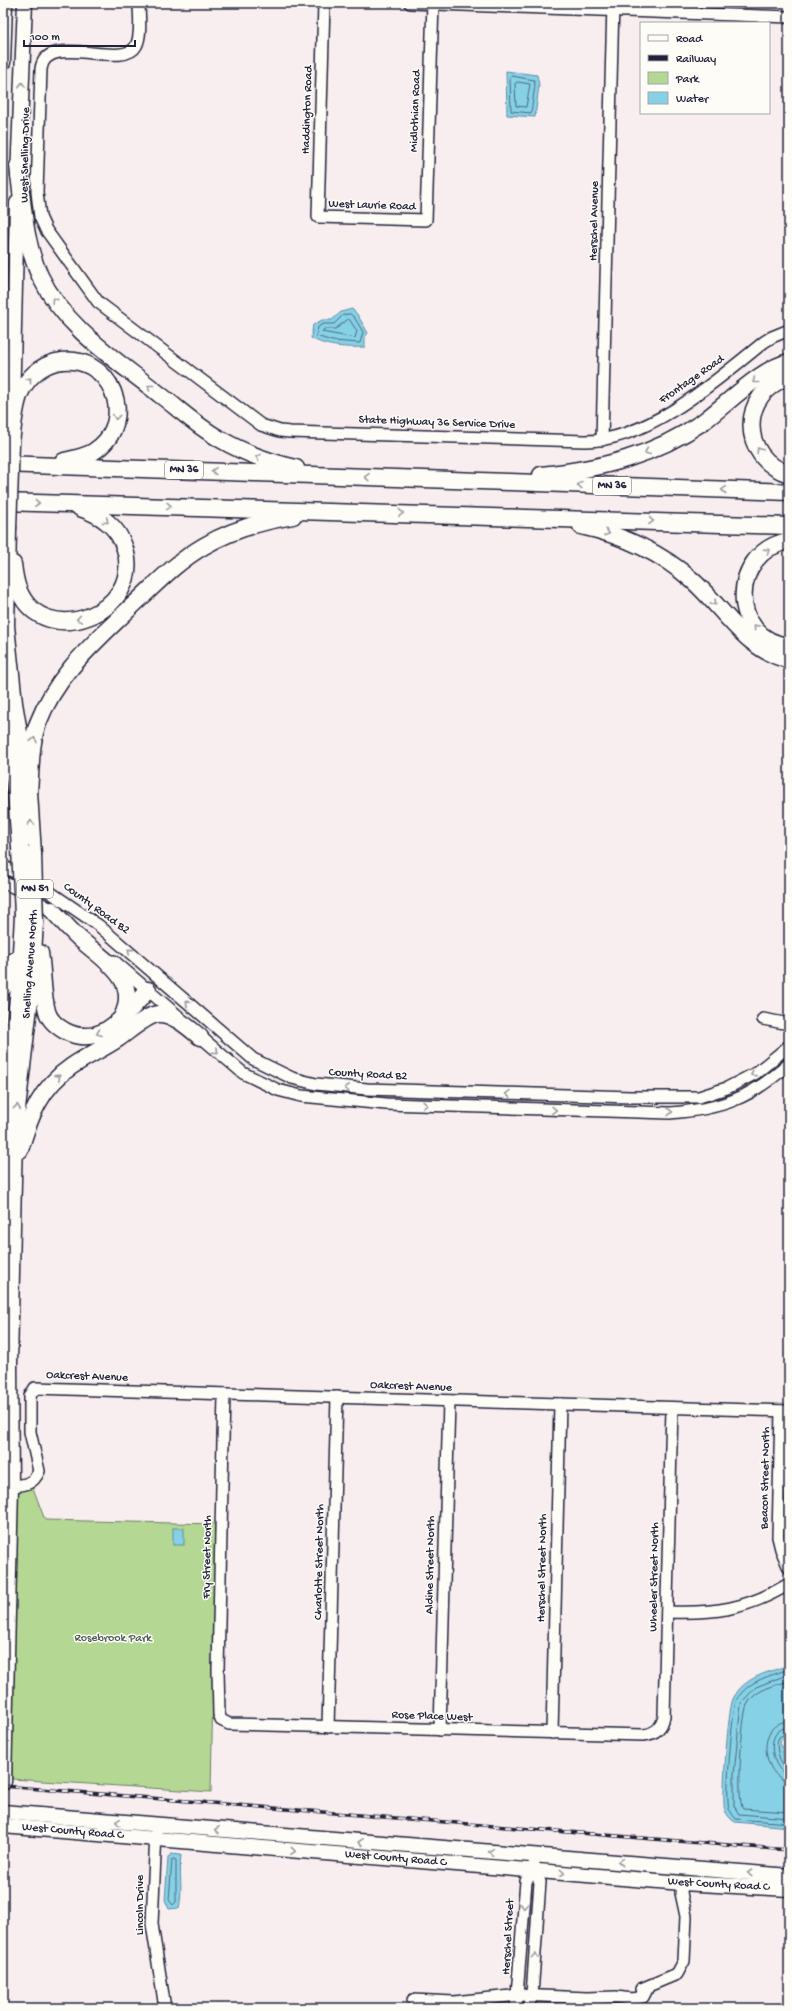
<svg xmlns="http://www.w3.org/2000/svg" width="792" height="2011" font-family="'Gochi Hand',sans-serif">
  <style>
    .green { fill: #b4d893; stroke: #6b7d67 }
    .water { fill: #86d1e6; stroke: #5e8ba2 }
    .lines { fill: none; stroke-linecap: round; stroke-linejoin: round }
    .shore { stroke: #4a687f; stroke-width: 1 }
    .minor-casing { stroke: #22223b; stroke-width: 14 }
    .major-casing { stroke: #22223b; stroke-width: 17 }
    .highway-casing { stroke: #22223b; stroke-width: 19 }
    .minor { stroke: #fdfcf7; stroke-width: 11 }
    .major { stroke: #fdfcf7; stroke-width: 14 }
    .highway { stroke: #fdfcf7; stroke-width: 16 }
    .rail-casing { stroke: #22223b; stroke-width: 3.5 }
    .rail { stroke: #fdfcf7; stroke-width: 2; stroke-dasharray: 6; stroke-linecap: butt }
    .highway-bridge-casing { stroke: #22223b; stroke-width: 19; stroke-linecap: butt }
    .highway-bridge { stroke: #fdfcf7; stroke-width: 16 }
    .oneway { stroke: #9a9aa2 }
    .labels { text-anchor: middle; dominant-baseline: central; stroke-width: 3; stroke-linejoin: round; paint-order: stroke }
    .shield { fill: #fdfcf7; stroke: #646373; stroke-width: 1 }
    .shield-label { font-size: 11px; font-weight: bold; fill: #22223b }
    .street-label { font-size: 12px; fill: #22223b; stroke: #fdfcf7 }
    .park-label { font-size: 12px; fill: #4e5955; stroke: #fdfcf7 }
  </style>
  <rect width="100%" height="100%" fill="#f9eeef"/>
  <filter id="ink" filterUnits="userSpaceOnUse"><feTurbulence type="fractalNoise" baseFrequency=".025" numOctaves="2"/><feDisplacementMap in="SourceGraphic" scale="8" xChannelSelector="R" yChannelSelector="G"/><feConvolveMatrix kernelMatrix="1 2 1 2 8 2 1 2 1" color-interpolation-filters="sRGB"/></filter>
  <g filter="url(#ink)">
    <!-- green -->
    <path class="green" d="M 33,1488 L 45,1520 L 216,1524 L 211,1792 L 12,1779 L 14,1493 Z"/>
    <!-- water -->
    <g class="water">
      <path d="M 506,71 L 537,75 L 539,85 L 535,117 L 507,115 Z"/>
      <path d="M 352,309 L 357,314 L 368,333 L 365,337 L 365,347 C 348,348 326,347 311,338 L 313,325 L 322,320 L 332,320 L 341,312 Z"/>
      <rect x="173" y="1528" width="11" height="17"/>
      <path d="M 789,1665 L 789,1736 L 781,1740 L 780,1743 L 789,1769 L 789,1827 L 735,1822 C 731,1820 728,1816 725,1811 C 721,1803 728,1709 733,1699 C 743,1677 769,1672 789,1665 Z"/>
      <path d="M 171,1854 L 181,1855 C 179,1872 183,1891 179,1908 L 169,1909 L 165,1900 L 168,1858 Z"/>
    </g>
    <g class="lines">
      <!-- shore -->
      <g class="shore">
        <path d="M 512,76 L 534,80 L 535,85 L 531,113 L 511,111 L 510,78 Z"/>
        <path d="M 518,82 L 530,84 L 526,107 L 516,106 L 515,84 Z"/>
        <path d="M 350,314 L 354,317 L 363,332 L 360,343 L 332,341 L 316,336 L 318,327 L 323,324 L 334,324 L 343,315 Z"/>
        <path d="M 349,319 L 357,331 L 355,338 L 322,332 L 324,329 L 335,329 Z"/>
        <path d="M 789,1669 C 770,1676 749,1680 737,1699 C 732,1709 725,1799 729,1809 C 731,1812 734,1817 736,1819 L 789,1823"/>
        <path d="M 789,1674 L 756,1687 L 741,1703 L 734,1774 L 734,1806 L 739,1814 L 789,1818"/>
        <path d="M 789,1681 C 774,1686 755,1689 747,1705 C 742,1715 736,1801 743,1809 L 789,1812"/>
        <path d="M 789,1721 C 753,1723 764,1780 789,1781"/>
        <path d="M 789,1727 C 761,1729 773,1774 789,1775"/>
        <path d="M 789,1732 L 779,1737 C 774,1745 780,1762 785,1769 L 789,1770"/>
        <path d="M 174,1859 L 176,1860 L 176,1902 L 173,1905 L 169,1900 L 172,1860 Z"/>
      </g>
      <defs>
        <g id="minor">
          <path d="M 139,3 C 139,15 142,35 136,46 C 123,70 46,31 41,69 L 37,192 L 40,217 L 46,230 L 98,302 L 261,425 L 280,431 L 290,432 L 585,441 C 648,441 717,380 764,342 L 772,337 L 789,330"/>
          <path d="M 324,3 L 318,217 L 426,220 L 433,3"/>
          <path d="M 410,3 L 789,17"/>
          <path d="M 602,440 L 613,3"/>
          <path d="M 3,866 L 44,888 L 98,925 L 253,1059 L 292,1078 L 316,1084 L 367,1089 L 631,1097 L 699,1097 L 727,1088 L 756,1073 L 789,1046"/>
          <path d="M 3,882 L 21,891 L 58,914"/>
          <path d="M 114,961 L 178,1016"/>
          <path d="M 763,1019 L 789,1024"/>
          <path d="M 195,1032 L 243,1073 L 278,1090 L 301,1096 L 386,1104 L 670,1113 C 722,1109 749,1099 789,1064"/>
          <path d="M 224,1394 L 218,1670 L 219,1714 L 221,1720 L 229,1724 L 643,1735 C 655,1734 662,1728 664,1716 L 672,1408"/>
          <path d="M 781,1411 L 778,1537 L 781,1549 L 789,1568"/>
          <path d="M 10,1486 C 24,1485 33,1485 39,1471 L 30,1432 L 30,1396 L 35,1388 L 789,1411"/>
          <path d="M 667,1612 C 714,1614 748,1609 789,1584"/>
          <path d="M 328,1727 L 337,1397"/>
          <path d="M 440,1730 L 449,1401"/>
          <path d="M 552,1733 L 560,1404"/>
          <path d="M 156,1832 L 152,1924 L 165,2008"/>
          <path d="M 641,1989 L 677,1974 L 684,1961 L 686,1916 L 681,1893 L 682,1883"/>
          <path d="M 413,2000 L 454,2002 L 519,1995 L 587,1998 L 616,1997 L 632,1999 L 643,1997 L 648,1987"/>
          <path d="M 516,2008 L 526,1881 L 534,1870 L 534,1864"/>
          <path d="M 528,2008 L 532,1995 L 540,1882 L 534,1870"/>
        </g>
        <g id="major">
          <path d="M 3,63 L 5,3"/>
          <path d="M 18,176 L 25,3"/>
          <path d="M 12,408 L 17,203"/>
          <path d="M 3,1812 L 789,1876"/>
          <path id="s1" d="M 3,1826 L 682,1883 L 789,1889"/>
        </g>
        <g id="highway">
          <path d="M 18,166 C 23,203 24,242 40,276 C 65,328 115,359 159,394 C 179,409 198,427 220,439 C 244,453 269,462 296,468"/>
          <path d="M 789,377 C 739,392 739,458 789,474"/>
          <path d="M 11,443 C 13,427 14,408 20,393 C 27,378 40,366 56,362 C 110,350 141,422 93,452 C 84,457 74,459 64,461"/>
          <path d="M 3,464 L 789,492"/>
          <path d="M 541,475 C 601,469 654,456 704,421 C 728,403 761,369 789,362"/>
          <path d="M 3,502 L 789,526"/>
          <path d="M 581,526 C 622,535 660,552 692,580 C 724,608 746,651 789,660"/>
          <path d="M 8,529 L 6,626 L 14,703 L 29,792 L 33,854"/>
          <path d="M 789,541 C 729,551 728,640 789,646"/>
          <path d="M 13,564 C 14,573 15,582 19,591 C 45,651 144,613 125,549 C 118,526 101,515 80,508"/>
          <path d="M 5,716 L 16,793 L 20,847"/>
          <path d="M 29,792 C 31,770 30,744 38,723 C 57,674 93,644 130,608 C 154,586 176,562 204,546 C 231,530 263,521 293,516"/>
          <path d="M 52,910 C 61,920 70,930 80,939 C 103,960 141,979 122,1017"/>
          <path d="M 40,953 C 43,971 42,993 47,1011 C 49,1020 58,1027 65,1031 C 101,1050 127,1013 148,990"/>
          <path d="M 3,988 L 13,972 L 15,960"/>
          <path d="M 3,1139 L 19,988 L 23,916"/>
          <path d="M 20,1150 C 30,1115 41,1087 72,1066 C 87,1056 104,1048 119,1038 C 129,1031 147,1015 158,1014 C 173,1013 189,1028 200,1037"/>
          <path d="M 3,1782 L 10,1486 L 9,1364 L 14,1135 L 30,998 L 35,923"/>
        </g>
      </defs>
      <!-- minor casing -->
      <use href="#minor" class="minor-casing"/>
      <!-- major casing -->
      <use href="#major" class="major-casing"/>
      <!-- highway casing -->
      <use href="#highway" class="highway-casing"/>
      <!-- minor -->
      <use href="#minor" class="minor"/>
      <!-- major -->
      <use href="#major" class="major"/>
      <!-- highway -->
      <use href="#highway" class="highway"/>
      <defs>
        <path id="rail" d="M 3,1786 L 789,1850"/>
      </defs>
      <!-- rail casing -->
      <use href="#rail" class="rail-casing"/>
      <!-- rail -->
      <use href="#rail" class="rail"/>
      <defs>
        <g id="highway-bridge">
          <path d="M 8,529 L 11,443"/>
          <path d="M 20,847 L 23,916"/>
          <path d="M 33,854 L 35,923"/>
        </g>
      </defs>
      <!-- highway-bridge casing -->
      <use href="#highway-bridge" class="highway-bridge-casing"/>
      <!-- highway-bridge -->
      <use href="#highway-bridge" class="highway-bridge"/>
    </g>
    <!-- one-way arrows -->
    <defs><path id="oneway-chevron" d="M-2-3.5L2.5 0L-2 3.5" fill="none" stroke-width="1.6" stroke-linecap="round" stroke-linejoin="round"/></defs>
    <g class="oneway">
      <use href="#oneway-chevron" transform="translate(22 85) rotate(-88)"/>
      <use href="#oneway-chevron" transform="translate(54 300) rotate(-124)"/>
      <use href="#oneway-chevron" transform="translate(29 380) rotate(-52)"/>
      <use href="#oneway-chevron" transform="translate(755 381) rotate(142)"/>
      <use href="#oneway-chevron" transform="translate(150 387) rotate(-142)"/>
      <use href="#oneway-chevron" transform="translate(116 417) rotate(97)"/>
      <use href="#oneway-chevron" transform="translate(759 450) rotate(-123)"/>
      <use href="#oneway-chevron" transform="translate(647 452) rotate(157)"/>
      <use href="#oneway-chevron" transform="translate(258 457) rotate(-160)"/>
      <use href="#oneway-chevron" transform="translate(214 471) rotate(-178)"/>
      <use href="#oneway-chevron" transform="translate(367 477) rotate(-178)"/>
      <use href="#oneway-chevron" transform="translate(580 485) rotate(-178)"/>
      <use href="#oneway-chevron" transform="translate(724 490) rotate(-178)"/>
      <use href="#oneway-chevron" transform="translate(37 503) rotate(2)"/>
      <use href="#oneway-chevron" transform="translate(169 506) rotate(2)"/>
      <use href="#oneway-chevron" transform="translate(401 513) rotate(2)"/>
      <use href="#oneway-chevron" transform="translate(106 521) rotate(39)"/>
      <use href="#oneway-chevron" transform="translate(651 521) rotate(2)"/>
      <use href="#oneway-chevron" transform="translate(607 533) rotate(18)"/>
      <use href="#oneway-chevron" transform="translate(767 551) rotate(-34)"/>
      <use href="#oneway-chevron" transform="translate(714 603) rotate(46)"/>
      <use href="#oneway-chevron" transform="translate(79 619) rotate(171)"/>
      <use href="#oneway-chevron" transform="translate(756 627) rotate(-131)"/>
      <use href="#oneway-chevron" transform="translate(34 740) rotate(-79)"/>
      <use href="#oneway-chevron" transform="translate(31 823) rotate(-94)"/>
      <use href="#oneway-chevron" transform="translate(130 951) rotate(-139)"/>
      <use href="#oneway-chevron" transform="translate(188 1003) rotate(-137)"/>
      <use href="#oneway-chevron" transform="translate(99 1033) rotate(159)"/>
      <use href="#oneway-chevron" transform="translate(216 1051) rotate(42)"/>
      <use href="#oneway-chevron" transform="translate(753 1074) rotate(148)"/>
      <use href="#oneway-chevron" transform="translate(58 1077) rotate(-40)"/>
      <use href="#oneway-chevron" transform="translate(347 1088) rotate(-174)"/>
      <use href="#oneway-chevron" transform="translate(508 1094) rotate(-178)"/>
      <use href="#oneway-chevron" transform="translate(425 1105) rotate(2)"/>
      <use href="#oneway-chevron" transform="translate(17 1107) rotate(-84)"/>
      <use href="#oneway-chevron" transform="translate(554 1110) rotate(2)"/>
      <use href="#oneway-chevron" transform="translate(670 1112) rotate(-1)"/>
      <use href="#oneway-chevron" transform="translate(118 1822) rotate(-175)"/>
      <use href="#oneway-chevron" transform="translate(217 1830) rotate(-175)"/>
      <use href="#oneway-chevron" transform="translate(361 1842) rotate(-175)"/>
      <use href="#oneway-chevron" transform="translate(293 1851) rotate(5)"/>
      <use href="#oneway-chevron" transform="translate(491 1852) rotate(-175)"/>
      <use href="#oneway-chevron" transform="translate(621 1862) rotate(-176)"/>
      <use href="#oneway-chevron" transform="translate(562 1873) rotate(5)"/>
      <use href="#oneway-chevron" transform="translate(750 1873) rotate(-175)"/>
      <use href="#oneway-chevron" transform="translate(524 1906) rotate(93)"/>
      <use href="#oneway-chevron" transform="translate(535 1956) rotate(-86)"/>
    </g>
  </g>
  <g class="labels">
    <!-- shield labels -->
    <g class="shield">
      <rect x="165" y="461" width="38" height="18" rx="3"/>
      <rect x="593" y="477" width="38" height="18" rx="3"/>
      <rect x="17" y="880" width="36" height="18" rx="3"/>
    </g>
    <g class="shield-label">
      <text x="184" y="470">MN 36</text>
      <text x="612" y="486">MN 36</text>
      <text x="35" y="889">MN 51</text>
    </g>
    <!-- street labels -->
    <g class="street-label">
      <text transform="translate(308 110) rotate(-88)">Haddington Road</text>
      <text transform="translate(416 111) rotate(-88)">Midlothian Road</text>
      <text transform="translate(26 155) rotate(-89)">West Snelling Drive</text>
      <text transform="translate(372 206) rotate(2)">West Laurie Road</text>
      <text transform="translate(595 221) rotate(-89)">Herschel Avenue</text>
      <text transform="translate(692 380) rotate(-35)">Frontage Road</text>
      <text transform="translate(437 423) rotate(2)">State Highway 36 Service Drive</text>
      <text transform="translate(96 909) rotate(36)">County Road B2</text>
      <text transform="translate(31 964) rotate(-86)">Snelling Avenue North</text>
      <text transform="translate(368 1075) rotate(3)">County Road B2</text>
      <text transform="translate(87 1377) rotate(2)">Oakcrest Avenue</text>
      <text transform="translate(411 1387) rotate(2)">Oakcrest Avenue</text>
      <text transform="translate(766 1478) rotate(-89)">Beacon Street North</text>
      <text transform="translate(208 1557) rotate(-89)">Fry Street North</text>
      <text transform="translate(320 1562) rotate(-89)">Charlotte Street North</text>
      <text transform="translate(431 1565) rotate(-89)">Aldine Street North</text>
      <text transform="translate(543 1568) rotate(-89)">Herschel Street North</text>
      <text transform="translate(655 1577) rotate(-89)">Wheeler Street North</text>
      <text transform="translate(432 1717) rotate(2)">Rose Place West</text>
      <text stroke="none"><textPath href="#s1" startOffset="70">West County Road C</textPath></text>
      <text stroke="none"><textPath href="#s1" startOffset="394">West County Road C</textPath></text>
      <text stroke="none"><textPath href="#s1" startOffset="718">West County Road C</textPath></text>
      <text transform="translate(141 1905) rotate(-90)">Lincoln Drive</text>
      <text transform="translate(509 1937) rotate(-87)">Herschel Street</text>
    </g>
    <!-- park labels -->
    <g class="park-label">
      <text x="113" y="1639">Rosebrook Park</text>
    </g>
  </g>
  <!-- margin -->
  <rect width="792" height="2011" fill="none" stroke="#fdfcf7" stroke-width="16"/>
  <rect x="8" y="8" width="776" height="1995" fill="none" stroke="#22223b" stroke-width="1.5" filter="url(#ink)"/>
  <!-- legend -->
  <rect x="640" y="22" width="130" height="92" fill="#fdfcf7" stroke="#a5a5ac"/>
  <rect x="648" y="35" width="20" height="6" fill="#fdfcf7" stroke="#a5a5ac"/>
  <text x="676" y="42" font-size="12" fill="#22223b">Road</text>
  <rect x="648" y="55" width="20" height="6" fill="#22223b" stroke="#a5a5ac"/>
  <text x="676" y="62" font-size="12" fill="#22223b">Railway</text>
  <rect x="648" y="72" width="20" height="12" fill="#b4d893" stroke="#a5a5ac"/>
  <text x="676" y="82" font-size="12" fill="#22223b">Park</text>
  <rect x="648" y="92" width="20" height="12" fill="#86d1e6" stroke="#a5a5ac"/>
  <text x="676" y="102" font-size="12" fill="#22223b">Water</text>
  <!-- scale -->
  <path d="M24 40v6h111v-6" fill="none" stroke="#22223b" stroke-width="2"/>
  <text x="30" y="40" font-size="12" fill="#22223b" stroke="#fdfcf7" stroke-width="3" paint-order="stroke">100 m</text>
</svg>
